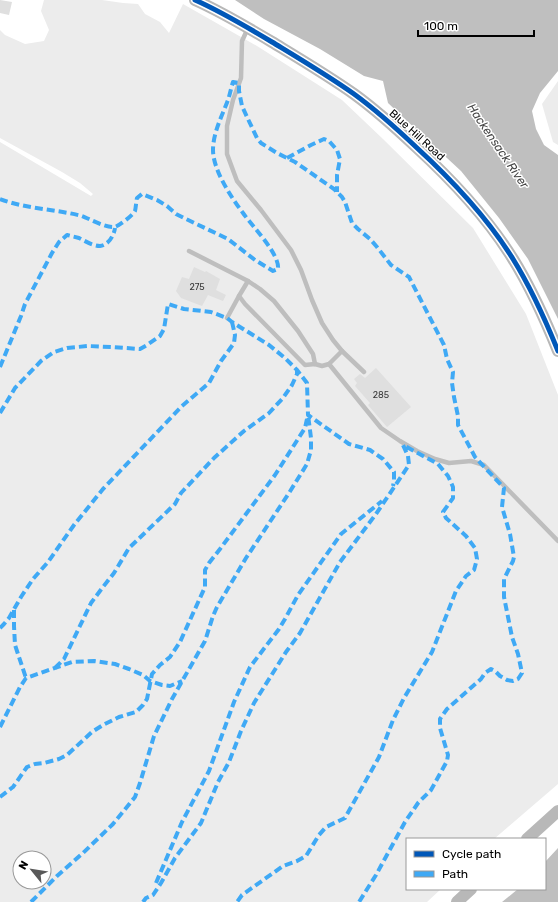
<svg xmlns="http://www.w3.org/2000/svg" width="558" height="902" font-family="Rubik,sans-serif">
  <style>
    .green { fill: #ececec; fill-rule: evenodd }
    .water { fill: #bfbfbf }
    .building { fill: #dfdfdf }
    .lines { fill: none; stroke-linecap: round; stroke-linejoin: round }
    .lane { stroke: #bebebe; stroke-width: 4.5 }
    .secondary { stroke: #b8b8b8; stroke-width: 12 }
    .quiet { stroke: #3fa9f5; stroke-width: 4; stroke-dasharray: 8 4; stroke-linecap: butt }
    .cycleway-casing { stroke: #fff; stroke-width: 8 }
    .cycleway { stroke: #0057b8; stroke-width: 5 }
    .labels { text-anchor: middle; dominant-baseline: central; stroke-width: 3; stroke-linejoin: round; paint-order: stroke }
    .number-label { font-size: 9px; fill: #383838 }
    .street-label { font-size: 11px; fill: #000; stroke: #fff }
    .water-label { font-size: 12px; font-style: italic; fill: #444; stroke: #fff }
  </style>
  <rect width="100%" height="100%" fill="#fff"/>
  <!-- green -->
  <g class="green">
    <path d="M 44,0 L 102,0 L 123,3 L 138,4 L 145,14 L 160,22 L 169,33 L 183,4 L 257,46 L 342,100 L 383,139 L 473,228 L 526,314 L 558,395 L 558,784 L 494,839 L 407,839 L 407,889 L 441,889 L 427,902 L 0,902 L 0,142 L 91,196 L 93,194 L 80,183 L 62,172 L 0,138 L 0,30 L 5,35 L 25,44 L 44,41 L 49,30 L 41,11 ZM 20,858 L 44,858 L 44,882 L 20,882 Z"/>
    <path d="M 558,81 L 558,145 L 553,142 L 542,104 Z"/>
  </g>
  <!-- water -->
  <g class="water">
    <path d="M 235,0 L 558,0 L 558,71 L 540,93 L 532,111 L 536,129 L 544,145 L 558,155 L 558,319 L 528,259 L 499,218 L 461,171 L 407,121 L 388,103 L 383,81 L 364,76 L 320,49 L 264,19 Z"/>
    <path d="M 558,848 L 558,902 L 502,902 L 518,889 L 545,889 L 545,862 Z"/>
  </g>
  <!-- building -->
  <g class="building">
    <path d="M 0,0 L 12,2 L 9,15 L 0,13 Z"/>
    <path d="M 194,267 L 205,272 L 206,271 L 220,279 L 216,290 L 226,295 L 223,301 L 208,295 L 202,306 L 181,298 L 176,291 L 182,277 L 189,279 Z"/>
    <path d="M 376,368 L 411,407 L 387,427 L 368,405 L 370,403 L 355,386 L 357,383 L 354,379 L 360,374 L 365,378 Z"/>
  </g>
  <g class="lines">
    <!-- lane -->
    <g class="lane">
      <path d="M 248,28 L 242,41 L 241,78 L 233,100 L 227,126 L 227,154 L 237,181 L 261,210 L 291,250 L 301,270 L 312,300 L 322,323 L 333,340 L 342,351 L 364,372"/>
      <path d="M 189,251 L 248,281 L 260,289 L 274,301 L 298,331 L 313,354 L 315,364"/>
      <path d="M 248,281 L 239,296 L 245,304 L 305,365 L 315,364 L 322,366 L 329,364"/>
      <path d="M 227,318 L 239,296"/>
      <path d="M 342,351 L 329,364 L 381,428 L 400,441 L 417,451 L 435,459 L 449,463 L 471,461 L 484,465 L 558,541"/>
    </g>
    <!-- secondary -->
    <g class="secondary">
      <path d="M 195,0 C 222,12 247,27 272,42 C 300,59 327,75 354,94 C 376,110 396,128 416,147 C 452,180 487,217 513,259 C 531,288 545,319 558,351"/>
      <path d="M 527,839 L 558,811"/>
      <path d="M 457,902 L 471,889"/>
    </g>
    <!-- quiet -->
    <g class="quiet">
      <path d="M 287,158 L 311,145 L 324,139 L 329,141 L 337,150 L 340,159 L 337,175 L 337,192"/>
      <path d="M 0,199 C 26,209 55,209 82,216 C 90,219 106,228 114,227 C 118,227 133,215 135,211 C 136,207 136,202 137,198 L 142,194 L 157,200 L 167,206 L 176,214 L 186,219 L 228,239 L 255,260 L 273,271 L 278,269 C 280,254 252,226 243,213 C 231,197 213,170 213,150 C 213,133 222,116 228,100 C 230,94 231,88 233,82 L 239,83 L 239,91 L 242,106 L 247,117 L 257,138 L 261,143 L 277,153 L 295,162 L 334,189 L 342,197 L 345,202 L 352,223 L 358,229 L 370,239 L 377,247 L 391,265 L 409,277 L 444,345 L 447,359 L 453,372 L 452,383 L 454,397 L 458,416 L 458,425 L 475,457 L 504,488 L 502,507 L 510,534 L 514,557 L 513,561 L 504,579 L 504,597 L 512,637 L 518,654 L 522,673 L 518,679 L 513,681 L 507,680 L 500,676 L 495,671 L 491,669 L 485,673 L 481,679 L 447,709 L 440,719 L 440,728 L 448,755 L 447,761 L 431,790 L 418,803 L 405,822 L 376,875 L 359,902"/>
      <path d="M 0,367 L 21,316 L 25,304 L 52,253 L 59,242 L 67,235 C 71,236 75,237 79,238 C 85,241 93,246 100,246 C 109,245 114,235 115,228"/>
      <path d="M 0,413 L 15,388 L 41,361 L 54,352 L 67,348 L 88,346 L 111,347 L 140,349 L 147,345 L 160,336 L 164,329 L 168,304 L 184,309 L 211,312 L 227,318 L 232,322 L 269,345 L 285,358 L 297,370 L 307,383 L 308,415 L 349,444 L 370,450 L 383,459 L 394,472 L 394,481 L 393,486"/>
      <path d="M 14,610 L 14,626 L 15,645 L 26,678"/>
      <path d="M 0,628 L 4,624 L 9,618 L 21,597 L 33,579 L 48,562 L 74,525 L 103,489 L 182,406 L 209,383 L 221,361 L 229,350 L 234,343 L 235,335 L 232,322"/>
      <path d="M 55,668 L 64,659 L 91,603 L 103,587 L 114,573 L 129,548 L 175,504 L 181,493 L 214,458 L 244,431 L 269,413 L 283,398 L 292,385 L 297,374 L 297,370"/>
      <path d="M 0,727 L 20,687 L 26,678 L 72,662 L 94,661 L 115,664 L 129,669 L 143,675 L 150,681 L 162,685 L 170,686 L 182,681"/>
      <path d="M 0,797 L 13,787 L 27,767 L 35,764 L 44,763 L 59,759 L 67,755 L 92,732 L 103,725 L 119,717 L 136,712 L 143,705 L 147,699 L 152,674 L 160,665 L 170,657 L 180,642 L 205,587 L 205,570 L 209,563 L 220,549 L 275,475 L 305,428 L 307,419"/>
      <path d="M 156,883 L 182,822 L 209,771 L 234,702 L 250,667 L 279,629 L 285,619 L 298,595 L 341,534 L 382,501"/>
      <path d="M 31,902 L 57,876 L 83,853 L 113,824 L 135,797 L 140,783 L 154,736 L 172,699 L 205,641 L 213,616 L 217,607 L 246,558 L 289,493 L 307,464 L 311,450 L 311,438 L 308,415"/>
      <path d="M 143,902 L 146,898 L 153,895 L 161,883 L 175,858 L 201,823 L 218,782 L 229,762 L 241,731 L 254,703 L 286,652 L 300,633 L 340,562 L 376,514 L 409,465 L 408,456 L 403,445 L 438,464 L 448,476 L 453,487 L 453,498 L 443,512 L 446,518 L 466,536 L 475,548 L 477,559 L 474,570 L 466,576 L 456,591 L 432,652 L 404,698 L 393,720 L 379,757 L 345,818 L 326,827 L 319,835 L 306,856 L 297,861 L 283,866 L 242,895 L 237,902"/>
    </g>
    <defs>
      <path id="cycleway" d="M 195,0 C 222,12 247,27 272,42 C 300,59 327,75 354,94 C 376,110 396,128 416,147 C 452,180 487,217 513,259 C 531,288 545,319 558,351"/>
    </defs>
    <!-- cycleway casing -->
    <use href="#cycleway" class="cycleway-casing"/>
    <!-- cycleway -->
    <use href="#cycleway" class="cycleway"/>
  </g>
  <g class="labels">
    <!-- number labels -->
    <g class="number-label">
      <text x="197" y="287">275</text>
      <text x="381" y="395">285</text>
    </g>
    <!-- street labels -->
    <g class="street-label">
      <text transform="translate(417 135) rotate(42)">Blue Hill Road</text>
    </g>
    <!-- water labels -->
    <g class="water-label">
      <text transform="translate(498 146) rotate(56)">Hackensack River</text>
    </g>
  </g>
  <!-- legend -->
  <rect x="406" y="838" width="140" height="52" fill="#ffffff" stroke="#999999"/>
  <rect x="414" y="851" width="20" height="6" fill="#0057b8" stroke="#999999"/>
  <text x="442" y="858" font-size="12" fill="#000000">Cycle path</text>
  <rect x="414" y="871" width="20" height="6" fill="#3fa9f5" stroke="#999999"/>
  <text x="442" y="878" font-size="12" fill="#000000">Path</text>
  <!-- north arrow -->
  <g transform="translate(32 870) rotate(300)"><circle r="19" fill="#ffffff" stroke="#999999"/>
  <path d="M0-3L7 15L0 10L-7 15Z" fill="#595959"/>
  <text y="-6" font-size="11" font-weight="bold" text-anchor="middle" fill="#000000">N</text>
  </g>
  <!-- scale -->
  <path d="M418 30v6h116v-6" fill="none" stroke="#000000" stroke-width="2"/>
  <text x="424" y="30" font-size="12" fill="#000000" stroke="#ffffff" stroke-width="3" paint-order="stroke">100 m</text>
</svg>
